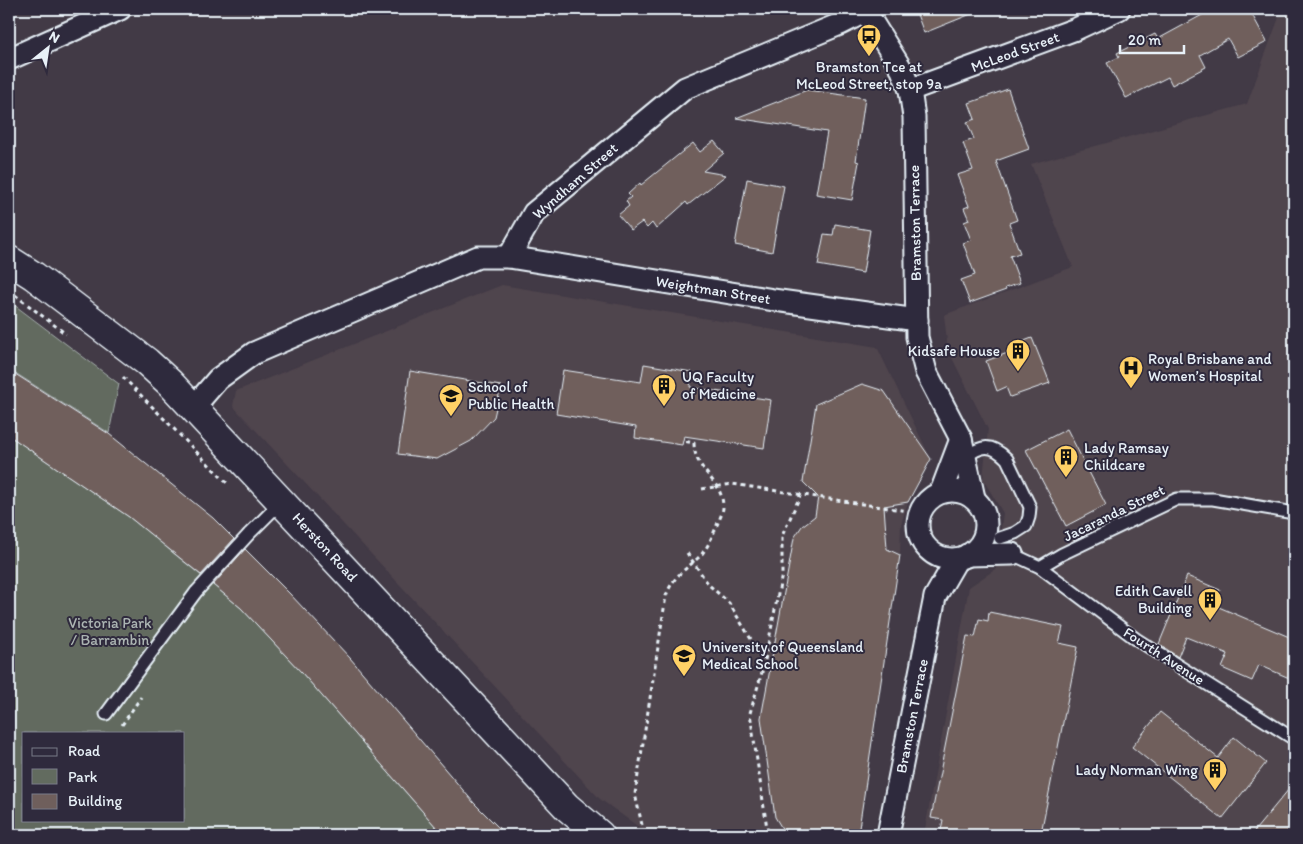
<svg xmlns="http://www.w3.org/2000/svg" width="1303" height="844" font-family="Itim,sans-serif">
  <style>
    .built { fill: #50454d }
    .green { fill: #626b5f; stroke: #a5aeac; fill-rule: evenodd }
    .building { fill: #6f5f5c; stroke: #e8f1f8 }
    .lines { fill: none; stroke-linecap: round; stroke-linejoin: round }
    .lane-casing { stroke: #e8f1f8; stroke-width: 15 }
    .street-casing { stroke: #e8f1f8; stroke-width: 25 }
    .secondary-casing { stroke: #e8f1f8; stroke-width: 31 }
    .path { stroke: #e8f1f8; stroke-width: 3; stroke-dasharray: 4 4; stroke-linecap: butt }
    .lane { stroke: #2f2a3d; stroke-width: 11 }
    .street { stroke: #2f2a3d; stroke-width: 21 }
    .secondary { stroke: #2f2a3d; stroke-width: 28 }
    .lane-bridge-casing { stroke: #e8f1f8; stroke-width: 15; stroke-linecap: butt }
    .lane-bridge { stroke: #2f2a3d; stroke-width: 11 }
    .labels { text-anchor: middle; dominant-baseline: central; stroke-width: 4; stroke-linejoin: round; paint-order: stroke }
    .street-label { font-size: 15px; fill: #e8f1f8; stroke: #2f2a3d }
    .poi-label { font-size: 15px; fill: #e8f1f8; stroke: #2f2a3d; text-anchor: start }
    .park-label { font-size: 15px; fill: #acb5b3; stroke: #2f2a3d }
  </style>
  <rect width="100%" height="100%" fill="#423a46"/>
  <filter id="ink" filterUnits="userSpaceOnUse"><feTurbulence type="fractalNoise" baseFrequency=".02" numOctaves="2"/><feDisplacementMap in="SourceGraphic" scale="10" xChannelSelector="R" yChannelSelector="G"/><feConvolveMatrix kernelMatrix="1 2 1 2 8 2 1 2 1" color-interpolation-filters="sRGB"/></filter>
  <g filter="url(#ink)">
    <!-- built -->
    <g class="built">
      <path d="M 1281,12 L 1294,17 L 1294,835 L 924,835 L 969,587 L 996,569 L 1003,513 L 983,479 L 988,429 L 948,350 L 944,315 L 1073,267 L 1031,164 L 1247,104 Z"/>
      <path d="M 502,285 L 877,347 L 931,459 L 908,502 L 901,524 L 900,555 L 857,835 L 650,835 L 600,799 L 233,406 L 236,391 Z"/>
    </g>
    <!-- green -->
    <g class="green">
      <path d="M 9,301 L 119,384 L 109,433 L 9,369 Z"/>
      <path d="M 9,437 L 14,439 L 129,517 L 241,608 L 302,673 L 443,835 L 9,835 ZM 24,733 L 184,733 L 184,820 L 24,820 Z"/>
    </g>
    <!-- building -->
    <g class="building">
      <path d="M 915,9 L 981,9 L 981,10 L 924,33 Z"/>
      <path d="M 1201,9 L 1249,9 L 1267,42 L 1238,57 L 1228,39 L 1200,55 L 1206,67 L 1172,85 L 1168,77 L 1126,98 L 1107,63 L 1119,57 L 1117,53 L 1155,34 L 1158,39 L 1204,14 Z"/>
      <path d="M 1008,89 L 1029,149 L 996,161 L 1017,220 L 1009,223 L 1020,253 L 1010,256 L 1020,283 L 1005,288 L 1006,290 L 970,303 L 961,280 L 975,275 L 963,243 L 971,240 L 964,222 L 969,220 L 964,208 L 969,206 L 957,175 L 973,170 L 963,143 L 974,139 L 967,122 L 975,119 L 969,103 Z"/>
      <path d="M 807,90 L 865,98 L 856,161 L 859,162 L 852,200 L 816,194 L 827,132 L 736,118 Z"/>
      <path d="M 714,141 L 724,153 L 703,171 L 726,175 L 688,205 L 686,202 L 656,229 L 652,223 L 647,228 L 642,222 L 631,230 L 618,215 L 629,206 L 626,201 L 631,197 L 628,194 L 640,183 L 641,185 L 693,143 L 700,152 Z"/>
      <path d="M 747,179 L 784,186 L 772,252 L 735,245 Z"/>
      <path d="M 835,224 L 870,230 L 863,273 L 818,265 L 824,234 L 833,235 Z"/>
      <path d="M 1032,338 L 1050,383 L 1010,397 L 1006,387 L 997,391 L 986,361 L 1013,351 L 1011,346 Z"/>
      <path d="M 644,364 L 692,372 L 690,387 L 771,400 L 764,448 L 684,436 L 682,445 L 635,438 L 636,427 L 556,414 L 563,370 L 641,382 Z"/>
      <path d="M 9,370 L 109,434 L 213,518 L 234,539 L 201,575 L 129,517 L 14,439 L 9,437 Z"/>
      <path d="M 410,371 L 501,386 L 494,417 L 471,441 L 437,459 L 398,454 Z"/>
      <path d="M 862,384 L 884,391 L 931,459 L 908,502 L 884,506 L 887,549 L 900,555 L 858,835 L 786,835 L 775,817 L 761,718 L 794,538 L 802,526 L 815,516 L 818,497 L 803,482 L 816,404 Z"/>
      <path d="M 1067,429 L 1106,505 L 1066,526 L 1026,450 Z"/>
      <path d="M 245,549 L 290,594 L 350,658 L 474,803 L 506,835 L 443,835 L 302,673 L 241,608 L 213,585 Z"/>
      <path d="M 1187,576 L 1220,590 L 1214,605 L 1294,639 L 1294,680 L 1259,665 L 1252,681 L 1222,668 L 1228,654 L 1186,637 L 1178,657 L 1159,644 Z"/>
      <path d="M 989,612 L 1063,627 L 1059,643 L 1078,647 L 1041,833 L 1026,830 L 1025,835 L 940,835 L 943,820 L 931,818 L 967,636 L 975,637 L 979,619 L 988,621 Z"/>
      <path d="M 1160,712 L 1218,758 L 1234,737 L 1266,763 L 1222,819 L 1132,747 Z"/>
      <path d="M 1294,783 L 1294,835 L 1251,835 Z"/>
    </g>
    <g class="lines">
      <defs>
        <g id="lane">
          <path d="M 965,457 C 982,445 991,443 1007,459 L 1030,507 L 1029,517 L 1026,526 L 1015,533 L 1000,538"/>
          <path d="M 249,534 L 281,502"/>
          <path d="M 1012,554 L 1040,567 L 1136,639 L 1294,739"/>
          <path d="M 1040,567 L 1062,554 L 1177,499 L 1213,499 L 1294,513"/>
          <path d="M 106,714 L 196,592"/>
        </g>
        <g id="street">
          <path d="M 864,9 L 902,70 L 910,90 L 914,117 L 917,337 L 926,372 L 961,439 L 974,498"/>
          <path d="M 9,59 L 120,9"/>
          <path d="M 910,90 L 1076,29 L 1119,9"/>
          <path d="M 509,257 L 534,213 L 685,88 L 840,24 L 866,11"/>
          <path d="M 193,408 L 218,379 L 254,353 L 478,257 L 509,257 L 774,300 L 917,320"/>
          <circle cx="952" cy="525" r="34"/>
          <path d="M 941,492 L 961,439"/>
          <path d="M 967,555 L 1012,554"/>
          <path d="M 888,835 L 935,597 L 957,559"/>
        </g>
        <path id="secondary" d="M 9,260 L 34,276 L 147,362 L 170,383 L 567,807 L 600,835"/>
      </defs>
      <!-- lane casing -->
      <use href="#lane" class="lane-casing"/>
      <!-- street casing -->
      <use href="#street" class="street-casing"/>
      <!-- secondary casing -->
      <use href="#secondary" class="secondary-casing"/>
      <!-- path -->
      <g class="path">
        <path d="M 15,295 L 66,334"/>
        <path d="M 123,377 L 227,483"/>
        <path d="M 702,489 L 732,484 L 908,511"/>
        <path d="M 687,553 L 709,585 L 729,603 L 765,662 L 750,713 L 768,835"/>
        <path d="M 765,660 L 782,574 L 782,536 L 801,494"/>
        <path d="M 122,725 L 141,697"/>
        <path d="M 642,825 L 635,794 L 666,596 C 673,576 684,571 698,558 C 707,550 712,537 717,525 C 719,520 723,513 723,507 C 723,479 694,472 694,443 L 683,441"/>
      </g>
      <!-- lane -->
      <use href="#lane" class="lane"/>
      <!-- street -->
      <use href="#street" class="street"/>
      <!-- secondary -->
      <use href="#secondary" class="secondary"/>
      <defs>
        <path id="lane-bridge" d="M 196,592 L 249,534"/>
      </defs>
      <!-- lane-bridge casing -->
      <use href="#lane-bridge" class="lane-bridge-casing"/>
      <!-- lane-bridge -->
      <use href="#lane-bridge" class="lane-bridge"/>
    </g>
  </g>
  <!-- icons -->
  <defs>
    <symbol id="bus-pin" viewBox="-11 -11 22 30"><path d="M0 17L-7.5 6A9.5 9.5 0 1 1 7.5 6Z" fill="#ffd166" stroke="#2f2a3d"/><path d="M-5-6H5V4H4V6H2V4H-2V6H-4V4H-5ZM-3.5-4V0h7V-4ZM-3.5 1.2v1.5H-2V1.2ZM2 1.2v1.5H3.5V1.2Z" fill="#111"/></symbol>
    <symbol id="building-pin" viewBox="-11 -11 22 30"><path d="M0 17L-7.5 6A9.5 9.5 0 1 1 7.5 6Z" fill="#ffd166" stroke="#2f2a3d"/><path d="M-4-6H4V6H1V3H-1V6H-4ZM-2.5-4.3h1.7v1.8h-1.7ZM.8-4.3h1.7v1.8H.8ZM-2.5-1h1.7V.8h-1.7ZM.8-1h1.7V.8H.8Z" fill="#111"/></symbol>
    <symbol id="hospital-pin" viewBox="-11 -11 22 30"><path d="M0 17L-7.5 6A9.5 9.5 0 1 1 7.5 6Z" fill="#ffd166" stroke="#2f2a3d"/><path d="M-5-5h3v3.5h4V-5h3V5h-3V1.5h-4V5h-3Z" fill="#111"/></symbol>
    <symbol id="university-pin" viewBox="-11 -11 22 30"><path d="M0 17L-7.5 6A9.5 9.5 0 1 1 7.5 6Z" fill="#ffd166" stroke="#2f2a3d"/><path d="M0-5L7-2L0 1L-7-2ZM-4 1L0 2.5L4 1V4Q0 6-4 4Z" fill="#111"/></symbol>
  </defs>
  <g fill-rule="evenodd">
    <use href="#bus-pin" x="855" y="22" width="28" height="38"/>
    <use href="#building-pin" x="1004" y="337" width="28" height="38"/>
    <use href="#hospital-pin" x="1117" y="354" width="28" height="38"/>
    <use href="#building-pin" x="650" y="372" width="28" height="38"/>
    <use href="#university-pin" x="437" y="382" width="28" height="38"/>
    <use href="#building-pin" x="1052" y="443" width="28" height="38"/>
    <use href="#building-pin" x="1196" y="586" width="28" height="38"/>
    <use href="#university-pin" x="670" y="642" width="28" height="38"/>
    <use href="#building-pin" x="1201" y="756" width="28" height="38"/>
  </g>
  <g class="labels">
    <!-- street labels -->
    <g class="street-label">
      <text transform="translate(1015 52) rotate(-20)">McLeod Street</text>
      <text transform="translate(575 181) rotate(-41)">Wyndham Street</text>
      <text transform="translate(915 223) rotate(-91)">Bramston Terrace</text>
      <text transform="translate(713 290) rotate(9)">Weightman Street</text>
      <text transform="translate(1114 513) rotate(-26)">Jacaranda Street</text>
      <text transform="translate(325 547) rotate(47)">Herston Road</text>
      <text transform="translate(1164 656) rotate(33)">Fourth Avenue</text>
      <text transform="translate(912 716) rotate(-79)">Bramston Terrace</text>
    </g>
    <!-- poi labels -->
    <g class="poi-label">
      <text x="869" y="67" text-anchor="middle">Bramston Tce at<tspan x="869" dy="17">McLeod Street, stop 9a</tspan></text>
      <text x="1000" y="351" text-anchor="end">Kidsafe House</text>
      <text x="1148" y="359">Royal Brisbane and<tspan x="1148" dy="17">Women’s Hospital</tspan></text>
      <text x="682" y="377">UQ Faculty<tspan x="682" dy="17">of Medicine</tspan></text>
      <text x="468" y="387">School of<tspan x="468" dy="17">Public Health</tspan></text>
      <text x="1084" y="448">Lady Ramsay<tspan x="1084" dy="17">Childcare</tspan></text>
      <text x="1192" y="591" text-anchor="end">Edith Cavell<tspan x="1192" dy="17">Building</tspan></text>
      <text x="702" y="647">University of Queensland<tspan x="702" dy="17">Medical School</tspan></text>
      <text x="1198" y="770" text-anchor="end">Lady Norman Wing</text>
    </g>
    <!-- park labels -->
    <g class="park-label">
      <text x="110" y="623">Victoria Park<tspan x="110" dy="17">/ Barrambin</tspan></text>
    </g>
  </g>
  <!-- margin -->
  <rect width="1303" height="844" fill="none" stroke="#2f2a3d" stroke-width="30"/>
  <rect x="15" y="15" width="1273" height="814" fill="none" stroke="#e8f1f8" stroke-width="2" filter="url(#ink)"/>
  <!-- legend -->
  <rect x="22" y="732" width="162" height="90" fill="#2f2a3d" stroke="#797a88"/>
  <rect x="32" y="748" width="25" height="8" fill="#2f2a3d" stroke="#797a88"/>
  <text x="68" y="756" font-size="15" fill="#e8f1f8">Road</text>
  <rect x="32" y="769" width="25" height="15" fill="#626b5f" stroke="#797a88"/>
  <text x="68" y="782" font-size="15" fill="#e8f1f8">Park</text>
  <rect x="32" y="794" width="25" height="15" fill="#6f5f5c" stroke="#797a88"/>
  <text x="68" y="806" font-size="15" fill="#e8f1f8">Building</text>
  <!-- north arrow -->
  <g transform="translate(48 48) rotate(30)" stroke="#2f2a3d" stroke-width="4" paint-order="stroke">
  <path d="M0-4L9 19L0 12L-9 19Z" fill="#e8f1f8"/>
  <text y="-8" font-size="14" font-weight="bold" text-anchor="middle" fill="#e8f1f8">N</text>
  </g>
  <!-- scale -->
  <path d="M1120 45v8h64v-8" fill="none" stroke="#e8f1f8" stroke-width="2.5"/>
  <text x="1128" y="45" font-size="15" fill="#e8f1f8" stroke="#2f2a3d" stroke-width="4" paint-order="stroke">20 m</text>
</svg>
